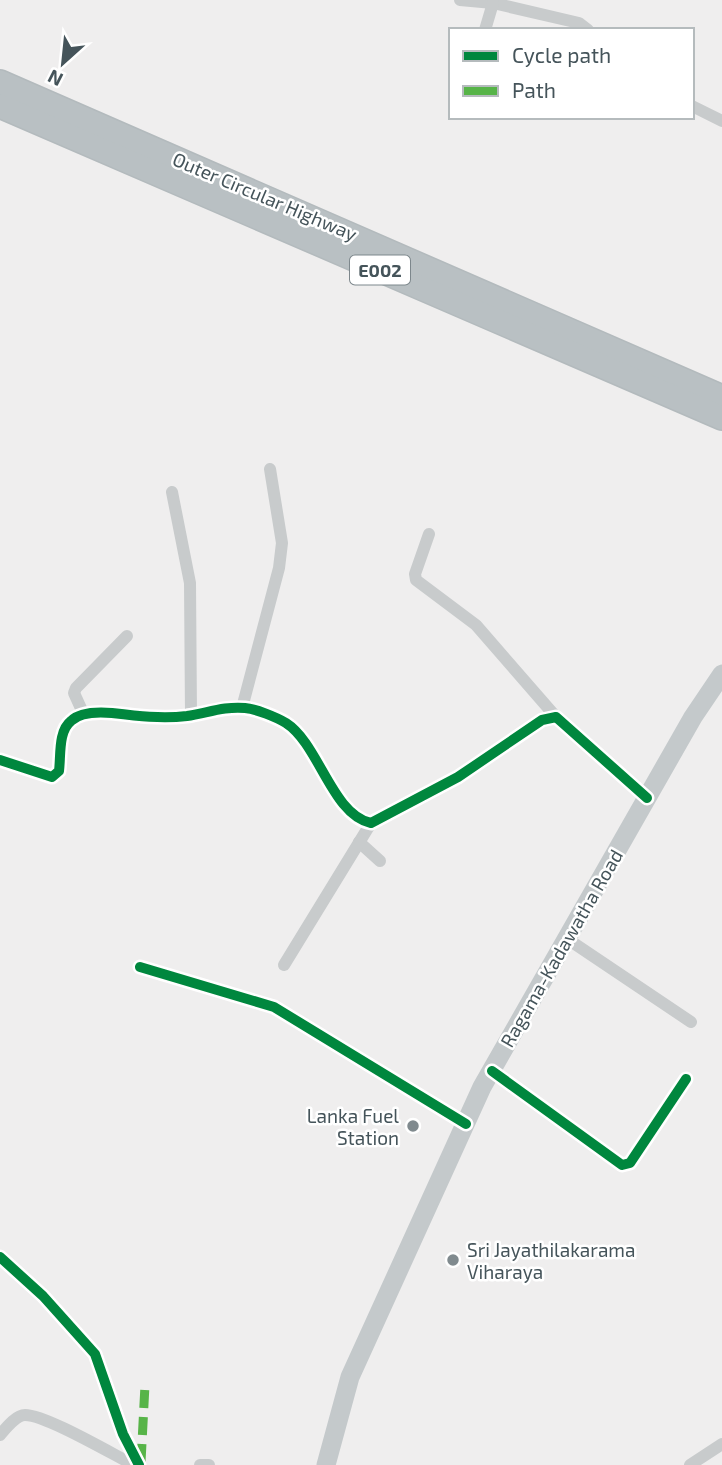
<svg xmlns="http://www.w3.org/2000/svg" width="722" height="1465" font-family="'Exo 2',sans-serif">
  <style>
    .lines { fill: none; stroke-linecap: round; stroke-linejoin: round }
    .highway-casing { stroke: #b3babd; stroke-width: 26 }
    .street { stroke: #c8cbcc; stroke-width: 12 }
    .primary { stroke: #c4c9cb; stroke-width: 19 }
    .highway { stroke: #b9c0c3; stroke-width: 23 }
    .quiet { stroke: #57b448; stroke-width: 9; stroke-dasharray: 18 9; stroke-linecap: butt }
    .cycleway-casing { stroke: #fff; stroke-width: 15 }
    .cycleway { stroke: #00873e; stroke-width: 10 }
    .poi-dot { fill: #808a8e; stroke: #fff; stroke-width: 2.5 }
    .labels { text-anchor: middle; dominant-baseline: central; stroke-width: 5; stroke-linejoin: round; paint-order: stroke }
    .shield { fill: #fff; stroke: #7d878c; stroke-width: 2 }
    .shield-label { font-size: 18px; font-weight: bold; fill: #45545a }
    .street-label { font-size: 19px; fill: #45545a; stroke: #fff }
    .poi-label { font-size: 19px; fill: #45545a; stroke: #fff; text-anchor: end }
  </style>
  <rect width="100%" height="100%" fill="#efeeee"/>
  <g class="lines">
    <defs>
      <g id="highway">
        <path d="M 0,82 L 722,397"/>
        <path d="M 0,106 L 722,418"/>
      </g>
    </defs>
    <!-- highway casing -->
    <use href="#highway" class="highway-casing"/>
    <!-- street -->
    <g class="street">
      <path d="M 460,0 L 493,3 L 579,23 L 588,30"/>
      <path d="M 485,30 L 493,3"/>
      <path d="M 692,106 L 722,121"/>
      <path d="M 172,492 L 190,583 L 191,715"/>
      <path d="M 429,534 L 415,574 L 416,580 L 476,625 L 556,717"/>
      <path d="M 242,708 L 279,568 L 282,543 L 270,469"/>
      <path d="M 84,715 L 74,693 L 76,688 L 127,636"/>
      <path d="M 0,760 L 52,777 L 59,771 C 61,756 58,731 71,721 C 80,712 100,712 112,713 C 137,716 162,719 187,716 C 207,713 225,706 245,708 C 256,709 276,717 286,723 C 319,744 332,815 371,823 L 458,777 L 542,720 L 556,717 L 647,798"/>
      <path d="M 359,842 L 380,861"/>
      <path d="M 566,938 L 691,1022"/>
      <path d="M 284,965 L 371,823"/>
      <path d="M 140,967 L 274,1007 L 466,1124"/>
      <path d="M 492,1071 L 622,1165 L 630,1163 L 686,1079"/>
      <path d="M 0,1257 L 43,1296 L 95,1354 L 123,1434 L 139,1465"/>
      <path d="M 0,1435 C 6,1428 16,1415 25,1415 C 46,1415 112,1454 134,1465"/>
      <path d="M 200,1465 L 209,1465"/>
      <path d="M 690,1465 L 722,1444"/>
    </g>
    <!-- primary -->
    <path class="primary" d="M 326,1465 L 350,1377 L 482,1087 L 693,717 L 722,674"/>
    <!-- highway -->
    <use href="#highway" class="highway"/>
    <!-- quiet -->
    <path class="quiet" d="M 141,1462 L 145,1385"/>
    <defs>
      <g id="cycleway">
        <path d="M 0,760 L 52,777 L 59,771 C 61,756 58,731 71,721 C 80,712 100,712 112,713 C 137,716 162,719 187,716 C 207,713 225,706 245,708 C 256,709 276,717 286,723 C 319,744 332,815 371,823 L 458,777 L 542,720 L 556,717 L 647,798"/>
        <path d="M 140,967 L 274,1007 L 466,1124"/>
        <path d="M 492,1071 L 622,1165 L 630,1163 L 686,1079"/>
        <path d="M 0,1257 L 43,1296 L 95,1354 L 123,1434 L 139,1465"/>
      </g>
    </defs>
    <!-- cycleway casing -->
    <use href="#cycleway" class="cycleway-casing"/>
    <!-- cycleway -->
    <use href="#cycleway" class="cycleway"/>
  </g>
  <!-- markers -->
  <g class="poi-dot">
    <circle cx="413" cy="1126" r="7"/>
    <circle cx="453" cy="1260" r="7"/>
  </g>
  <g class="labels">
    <!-- shield labels -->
    <rect class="shield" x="350" y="255.5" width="60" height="29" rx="5"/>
    <g class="shield-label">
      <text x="380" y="270">E002</text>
    </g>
    <!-- street labels -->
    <g class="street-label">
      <text transform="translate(265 196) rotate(23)">Outer Circular Highway</text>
      <text transform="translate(561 948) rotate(-60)">Ragama-Kadawatha Road</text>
    </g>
    <!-- poi labels -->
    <g class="poi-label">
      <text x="399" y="1115">Lanka Fuel<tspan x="399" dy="22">Station</tspan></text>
      <text x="467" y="1249" text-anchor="start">Sri Jayathilakarama<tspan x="467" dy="22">Viharaya</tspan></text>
    </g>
  </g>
  <!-- legend -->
  <rect x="449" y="28" width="245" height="91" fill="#ffffff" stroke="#b5bbbd" stroke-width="2"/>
  <rect x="463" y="51" width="35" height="10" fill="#00873e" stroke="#b5bbbd" stroke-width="2"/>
  <text x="512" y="63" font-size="21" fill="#45545a">Cycle path</text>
  <rect x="463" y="86" width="35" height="10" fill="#57b448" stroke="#b5bbbd" stroke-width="2"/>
  <text x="512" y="98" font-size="21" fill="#45545a">Path</text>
  <!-- north arrow -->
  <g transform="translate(63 63) rotate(207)" stroke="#ffffff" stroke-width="5" paint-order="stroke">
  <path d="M0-5L12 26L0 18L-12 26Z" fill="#45545a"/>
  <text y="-10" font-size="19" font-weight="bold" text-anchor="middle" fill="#45545a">N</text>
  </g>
</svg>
